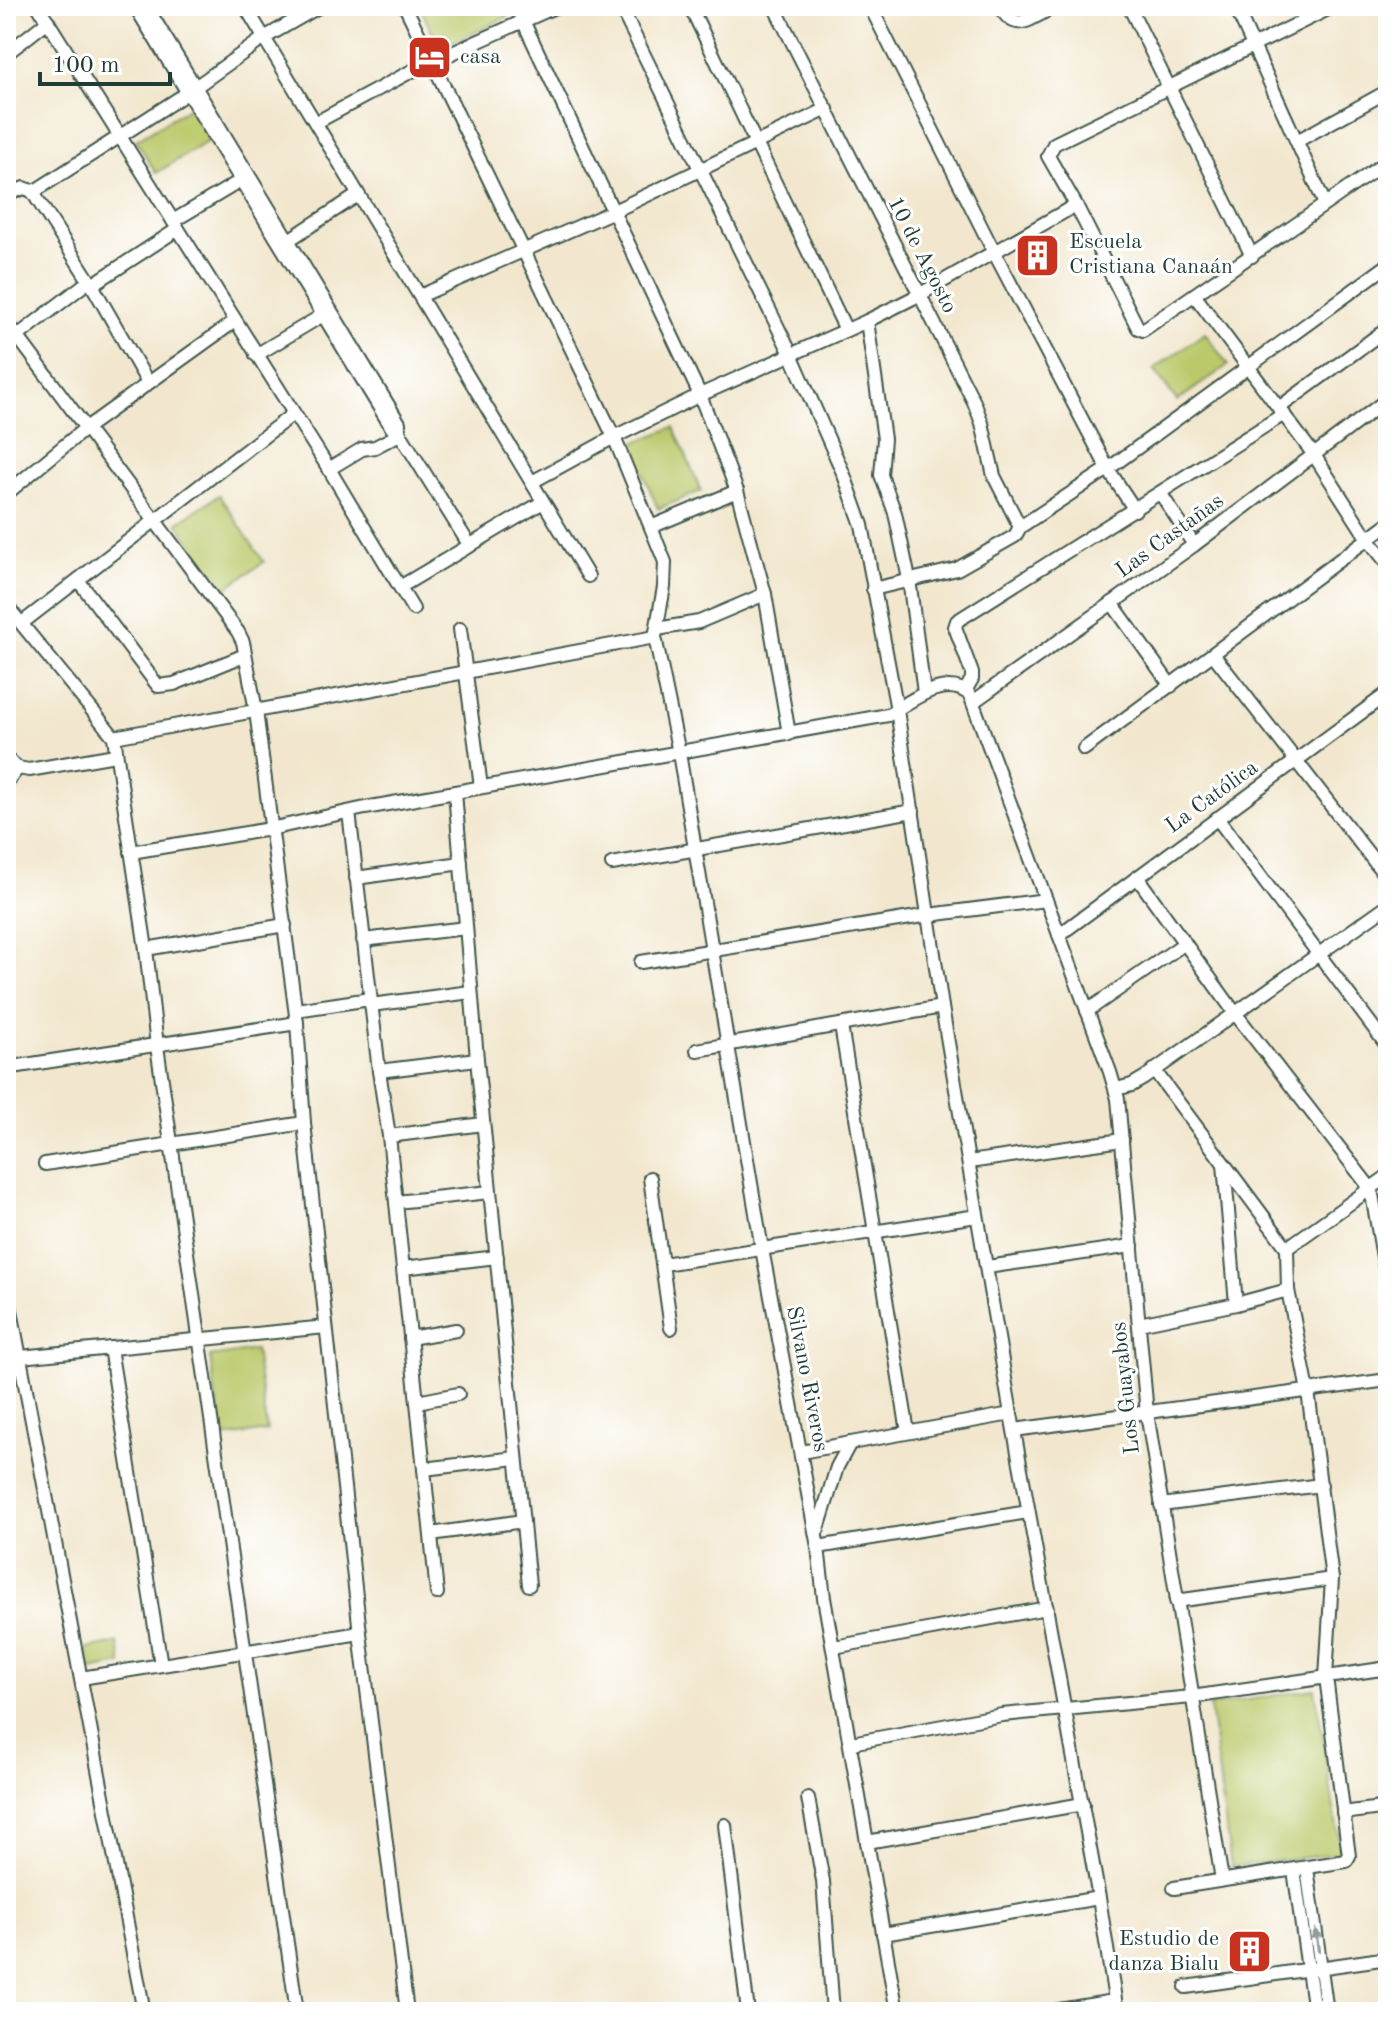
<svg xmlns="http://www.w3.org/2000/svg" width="1394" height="2018" font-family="'Old Standard TT',serif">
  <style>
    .green { fill: #bbc96b; stroke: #6d8350; stroke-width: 2 }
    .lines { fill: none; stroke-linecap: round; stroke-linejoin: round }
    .minor-casing { stroke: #3f564b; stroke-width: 16 }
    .minor { stroke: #fff; stroke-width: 12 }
    .oneway { fill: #8f9e9a }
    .labels { text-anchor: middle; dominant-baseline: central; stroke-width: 6; stroke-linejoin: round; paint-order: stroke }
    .poi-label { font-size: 22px; fill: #1f3d34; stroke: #fff; text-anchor: start }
    .street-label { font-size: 22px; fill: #1f3d34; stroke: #fff }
  </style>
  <rect width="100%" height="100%" fill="#fff"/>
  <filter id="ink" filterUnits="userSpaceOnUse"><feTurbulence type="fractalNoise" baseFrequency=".0125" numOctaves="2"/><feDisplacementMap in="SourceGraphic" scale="16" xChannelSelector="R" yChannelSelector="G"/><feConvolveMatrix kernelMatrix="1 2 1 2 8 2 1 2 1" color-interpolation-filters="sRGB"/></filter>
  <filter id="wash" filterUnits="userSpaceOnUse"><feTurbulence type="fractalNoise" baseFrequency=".006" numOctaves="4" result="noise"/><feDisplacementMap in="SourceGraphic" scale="32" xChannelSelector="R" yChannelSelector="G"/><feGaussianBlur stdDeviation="1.8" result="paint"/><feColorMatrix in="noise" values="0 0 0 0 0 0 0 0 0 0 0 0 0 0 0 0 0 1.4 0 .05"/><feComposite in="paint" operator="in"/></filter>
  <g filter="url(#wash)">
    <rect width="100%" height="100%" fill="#f2e7ce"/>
    <!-- green -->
    <g class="green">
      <path d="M 428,6 L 502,6 L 507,17 L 440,49 L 421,9 Z"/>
      <path d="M 190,107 L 210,140 L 156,173 L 136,140 Z"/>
      <path d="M 1205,333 L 1228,365 L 1177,401 L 1154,369 Z"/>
      <path d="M 674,427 L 701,491 L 658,509 L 631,444 Z"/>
      <path d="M 219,495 L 264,562 L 223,590 L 177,523 Z"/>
      <path d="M 255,1350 L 267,1431 L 222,1438 L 210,1357 Z"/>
      <path d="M 118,1643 L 122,1664 L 90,1670 L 86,1649 Z"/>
      <path d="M 1315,1689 L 1341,1853 L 1231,1867 L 1210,1706 Z"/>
    </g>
  </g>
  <g filter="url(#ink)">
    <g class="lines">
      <defs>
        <g id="minor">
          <path d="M 38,6 L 329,469 L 413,609"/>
          <path d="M 135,6 L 392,428 L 399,432 L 470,546"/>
          <path d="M 146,6 L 399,423 L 399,432"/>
          <path d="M 245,6 L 588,576"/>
          <path d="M 405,6 L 614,437 L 665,562 L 664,587 L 655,637 L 679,753 L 762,1249 L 818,1547 L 824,1598 L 897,2012"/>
          <path d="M 516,6 L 700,395 L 737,491 L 765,594 L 789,734"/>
          <path d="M 620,6 L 791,354 L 844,475 L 862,525 L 897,710 L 942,1007 L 1011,1414 L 1099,1898 L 1117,2012"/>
          <path d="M 690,6 L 846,330"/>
          <path d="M 774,6 L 974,402 L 982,423 L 994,476 L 1020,527"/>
          <path d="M 870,6 L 994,252 L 1108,469 L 1135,510"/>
          <path d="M 1000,6 C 1015,36 1032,17 1056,6"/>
          <path d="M 1129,6 L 1252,256"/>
          <path d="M 1235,6 L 1325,204"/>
          <path d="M 1334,6 L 1054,144 L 1048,156 L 1076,205 L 1138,328 L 1143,330 L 1388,161"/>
          <path d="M 6,54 L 48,21"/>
          <path d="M 317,122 L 410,72 L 557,6"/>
          <path d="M 1297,141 L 1388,91"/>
          <path d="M 32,191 L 92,285 L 148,383"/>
          <path d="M 6,195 L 24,188 L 32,191 L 38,189 L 187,93 L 264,38 L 320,6"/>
          <path d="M 173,221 L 247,177"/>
          <path d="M 284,243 L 358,195"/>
          <path d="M 92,285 L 178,229"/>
          <path d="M 420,296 L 614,211 L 827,109"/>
          <path d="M 1195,296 L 1314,455 L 1368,539 L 1388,564"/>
          <path d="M 6,321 L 238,632 L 243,642 L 256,711 L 297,1023 L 304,1123 L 360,1633 L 407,2012"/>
          <path d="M 867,321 L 884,439 L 881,475 L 895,513 L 909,579 L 924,693"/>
          <path d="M 6,345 L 89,281"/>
          <path d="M 256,355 L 328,312"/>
          <path d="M 1280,407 L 1388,328"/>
          <path d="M 329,469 L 362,449 L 375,447 L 400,434"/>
          <path d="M 532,482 L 614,437 L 700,395 L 867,321 L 919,295 L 1076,205"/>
          <path d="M 6,494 L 86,428 L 235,321"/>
          <path d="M 1161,494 L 1194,545"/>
          <path d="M 651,527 L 737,491"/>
          <path d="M 78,580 L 158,686 L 174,684 L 245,655"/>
          <path d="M 400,587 L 543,502"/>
          <path d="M 873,589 L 957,569 L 1015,536 L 1020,527 L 1108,469 L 1388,265"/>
          <path d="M 1112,603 L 1171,686"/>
          <path d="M 6,605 L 114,737 L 146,949 L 157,1046 L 297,2012"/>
          <path d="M 22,623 L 293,414"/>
          <path d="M 460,629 L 481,787"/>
          <path d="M 657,629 L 699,622 L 765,594"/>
          <path d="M 1213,654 L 1388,879"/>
          <path d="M 965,691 L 972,679 L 972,673 L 955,627 L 957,621 L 1284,414"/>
          <path d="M 973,702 L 1194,545 L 1388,399"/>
          <path d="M 114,737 L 655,637"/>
          <path d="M 1084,749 L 1388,524"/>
          <path d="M 6,758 L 18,768 L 29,770 L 115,755"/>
          <path d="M 6,783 L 18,768"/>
          <path d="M 455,792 L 477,1059 L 529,1585"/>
          <path d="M 349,812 L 379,1071 L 389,1136 L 437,1593"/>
          <path d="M 1217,818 L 1388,1047"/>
          <path d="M 131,852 L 270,829 L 365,808 L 888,715 C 910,702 945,673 970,695 L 1110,1072 L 1118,1099 L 1147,1413 L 1222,1880"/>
          <path d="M 612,864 L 913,811"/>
          <path d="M 1137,877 L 1235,1013 L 1371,1189 L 1388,1285"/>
          <path d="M 356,878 L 461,863"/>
          <path d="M 1059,935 L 1388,693"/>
          <path d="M 363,940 L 466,928"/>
          <path d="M 146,949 L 285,925"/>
          <path d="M 641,962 L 929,915 L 1046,900"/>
          <path d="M 371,1005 L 471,992"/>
          <path d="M 296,1010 L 370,999"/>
          <path d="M 1087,1011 L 1185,943"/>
          <path d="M 841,1026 L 908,1432"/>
          <path d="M 697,1050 L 942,1007"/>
          <path d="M 6,1068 L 297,1023"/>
          <path d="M 1154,1070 L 1287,1248 L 1288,1290 L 1308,1391 L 1332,1579 L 1326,1677 L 1349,1856 L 1346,1861 L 1174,1888"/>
          <path d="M 379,1071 L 477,1059"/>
          <path d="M 1116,1089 L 1132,1085 L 1144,1078 L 1388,905"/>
          <path d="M 389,1136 L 483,1124"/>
          <path d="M 969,1162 L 1122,1140"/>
          <path d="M 45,1164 L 304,1123"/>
          <path d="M 1224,1164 L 1236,1304"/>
          <path d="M 650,1178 L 671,1328"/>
          <path d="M 396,1202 L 490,1192"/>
          <path d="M 1287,1248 L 1388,1176"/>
          <path d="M 663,1264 L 977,1216"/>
          <path d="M 987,1267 L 1132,1246"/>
          <path d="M 403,1268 L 497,1257"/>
          <path d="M 6,1284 L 144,2012"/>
          <path d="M 1139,1324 L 1236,1304 L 1288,1290"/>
          <path d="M 410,1338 L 456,1330"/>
          <path d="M 110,1348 L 161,1665"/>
          <path d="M 20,1357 L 326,1327"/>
          <path d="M 417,1402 L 458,1394"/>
          <path d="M 1014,1430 L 1388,1380"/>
          <path d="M 801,1452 L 1011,1414"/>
          <path d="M 424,1469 L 516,1458"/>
          <path d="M 1161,1505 L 1321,1485"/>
          <path d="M 818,1529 L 837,1467 L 850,1443"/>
          <path d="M 431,1534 L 523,1521"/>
          <path d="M 818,1547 L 1028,1512"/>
          <path d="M 1176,1601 L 1332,1579"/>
          <path d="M 834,1647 L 1047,1608"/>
          <path d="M 81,1678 L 360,1633"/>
          <path d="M 851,1743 L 1002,1715 L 1192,1697 L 1388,1668"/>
          <path d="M 808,1798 L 823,1881 L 833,2012"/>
          <path d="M 1343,1813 L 1388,1807"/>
          <path d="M 725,1825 L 748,2012"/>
          <path d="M 867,1842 L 1083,1804"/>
          <path d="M 1307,1868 L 1327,2012"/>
          <path d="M 1294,1870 L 1314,2012"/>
          <path d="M 883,1934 L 1099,1898"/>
          <path d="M 1186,1987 L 1388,1958"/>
          <path d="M 1047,2012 L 1114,2001"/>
        </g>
      </defs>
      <!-- minor casing -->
      <use href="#minor" class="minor-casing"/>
      <!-- minor -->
      <use href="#minor" class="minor"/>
    </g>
    <!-- one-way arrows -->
    <defs><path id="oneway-solid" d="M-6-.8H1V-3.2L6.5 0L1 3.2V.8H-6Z" transform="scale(2)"/></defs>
    <use class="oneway" href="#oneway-solid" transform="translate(1317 1940) rotate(-98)"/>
  </g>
  <!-- icons -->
  <defs>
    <symbol id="hotel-square" viewBox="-11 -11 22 22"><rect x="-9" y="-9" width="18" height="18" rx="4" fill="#c8321e" stroke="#fff"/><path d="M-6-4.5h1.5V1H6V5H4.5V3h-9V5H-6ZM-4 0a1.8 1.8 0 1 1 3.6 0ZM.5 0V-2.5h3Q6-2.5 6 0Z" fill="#fff"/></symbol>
    <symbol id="building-square" viewBox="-11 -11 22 22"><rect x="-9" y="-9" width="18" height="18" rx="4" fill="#c8321e" stroke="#fff"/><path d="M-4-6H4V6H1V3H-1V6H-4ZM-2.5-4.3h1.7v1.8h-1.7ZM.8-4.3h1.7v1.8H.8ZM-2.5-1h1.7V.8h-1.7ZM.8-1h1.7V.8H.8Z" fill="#fff"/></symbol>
  </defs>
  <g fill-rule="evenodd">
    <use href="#hotel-square" x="404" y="32" width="51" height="51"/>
    <use href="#building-square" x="1012" y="230" width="51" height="51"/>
    <use href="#building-square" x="1224" y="1926" width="51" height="51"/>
  </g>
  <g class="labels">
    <!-- poi labels -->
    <g class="poi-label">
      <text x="460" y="57">casa</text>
      <text x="1069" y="242">Escuela<tspan x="1069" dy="25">Cristiana Canaán</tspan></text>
      <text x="1219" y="1939" text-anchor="end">Estudio de<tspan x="1219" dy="25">danza Bialu</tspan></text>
    </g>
    <!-- street labels -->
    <g class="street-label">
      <text transform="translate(922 255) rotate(63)">10 de Agosto</text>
      <text transform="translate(1170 536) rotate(-36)">Las Castañas</text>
      <text transform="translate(1212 797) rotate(-36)">La Católica</text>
      <text transform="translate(807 1379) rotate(79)">Silvano Riveros</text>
      <text transform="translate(1126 1388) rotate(-96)">Los Guayabos</text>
    </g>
  </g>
  <!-- margin -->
  <rect width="1394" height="2018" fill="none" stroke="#fff" stroke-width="32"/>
  <!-- scale -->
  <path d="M40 72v12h130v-12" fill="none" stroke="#1f3d34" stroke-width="4"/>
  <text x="52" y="72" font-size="24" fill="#1f3d34" stroke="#ffffff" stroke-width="6" paint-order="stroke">100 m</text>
</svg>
